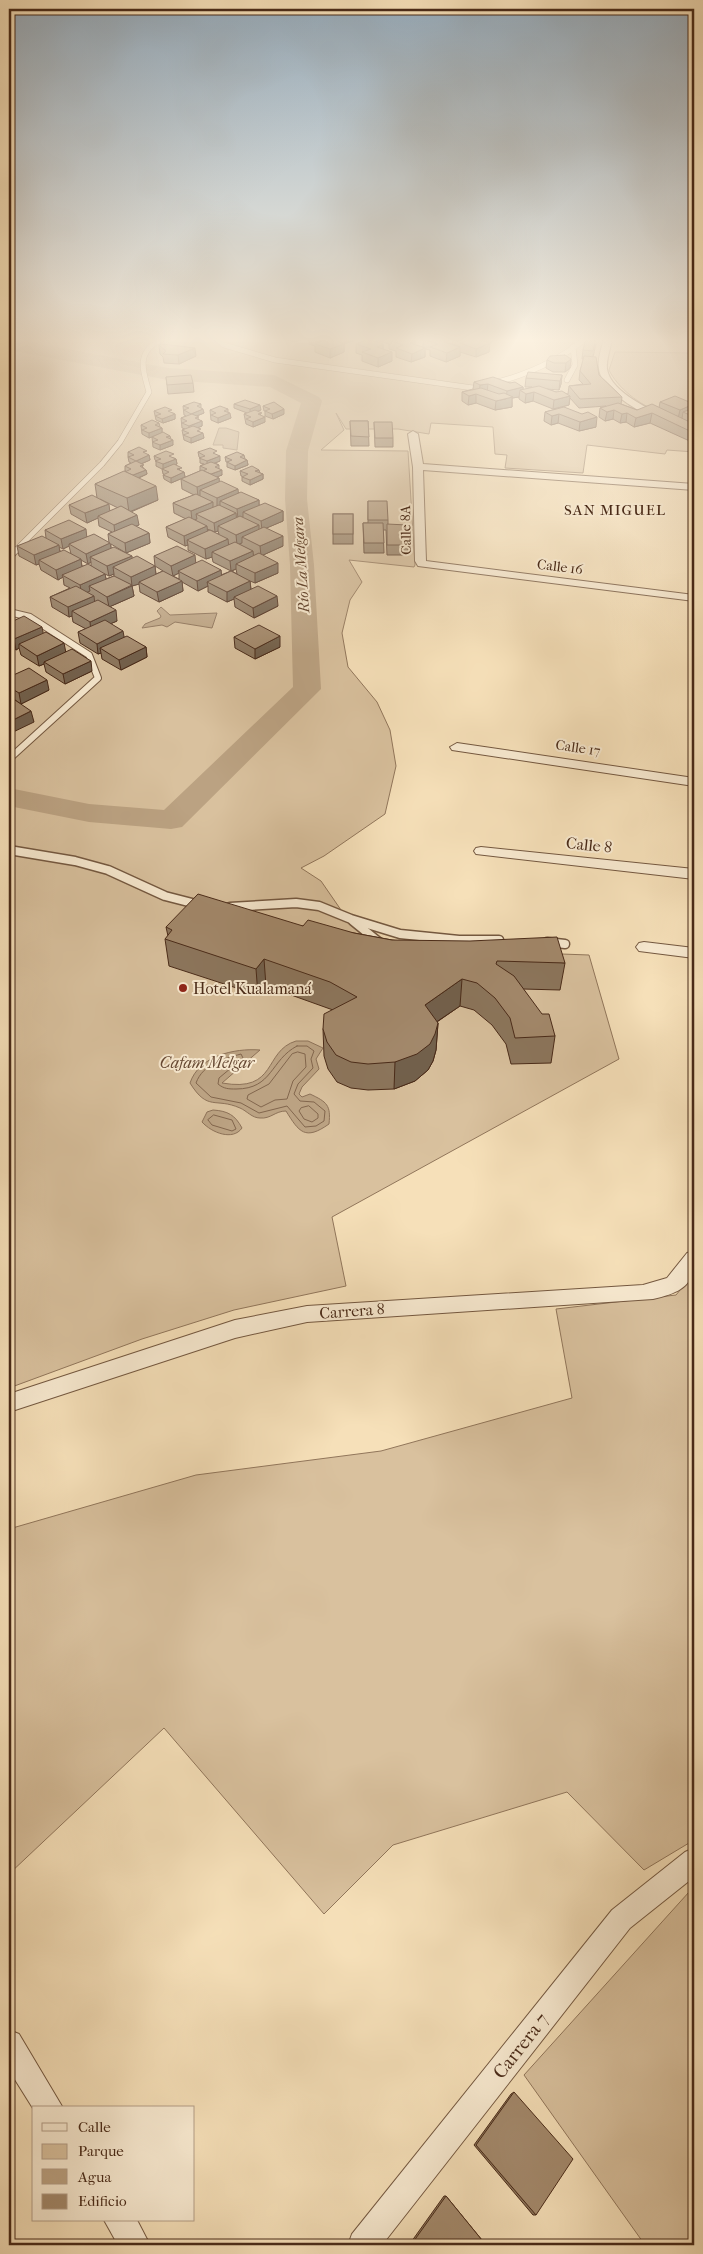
<svg xmlns="http://www.w3.org/2000/svg" width="703" height="2254" font-family="'IM FELL French Canon',serif">
  <style>
    .green { fill: #d9c19e; stroke: #91765b }
    .water { fill: #bba282; stroke: #8d7258 }
    .lines { fill: none; stroke-linecap: round; stroke-linejoin: round }
    .shore { stroke: #82664d; stroke-width: 1 }
    .river { fill: #bba282; fill-rule: evenodd }
    .lane-far2-casing { stroke: #745840; stroke-width: 6 }
    .lane-far1-casing { stroke: #745840; stroke-width: 8 }
    .lane-casing { stroke: #745840; stroke-width: 11 }
    .street-casing { stroke: #745840; stroke-width: 2 }
    .lane-far2 { stroke: #f9ebd2; stroke-width: 5 }
    .lane-far1 { stroke: #f9ebd2; stroke-width: 6 }
    .lane { stroke: #f9ebd2; stroke-width: 8 }
    .street { fill: #f9ebd2; fill-rule: evenodd }
    .wall { fill: #8c765d; stroke: #492a18; fill-rule: evenodd }
    .shaded-wall { fill: #72604c; stroke: #492a18 }
    .building { fill: #a3896c; stroke: #492a18 }
    .poi-dot { fill: #8f2418; stroke: #f9ebd2; stroke-width: 2 }
    .labels { text-anchor: middle; dominant-baseline: central; stroke-width: 4; stroke-linejoin: round; paint-order: stroke }
    .far-street-label { font-size: 14px; fill: #492a18; stroke: #f9ebd2 }
    .far-neighbourhood-label { font-size: 15px; letter-spacing: 1px; fill: #492a18; stroke: #f9ebd2 }
    .far-water-label { font-size: 15px; font-style: italic; fill: #664832; stroke: #f9ebd2 }
    .street-label { font-size: 16px; fill: #492a18; stroke: #f9ebd2 }
    .poi-label { font-size: 16px; fill: #492a18; stroke: #f9ebd2; text-anchor: start }
    .park-label { font-size: 16px; font-style: italic; fill: #664833; stroke: #f9ebd2 }
    .near-street-label { font-size: 19px; fill: #492a18; stroke: #f9ebd2 }
  </style>
  <rect width="100%" height="100%" fill="#f6e0b9"/>
  <filter id="stains"><feTurbulence type="fractalNoise" baseFrequency=".004" numOctaves="4"/><feColorMatrix values="0 0 0 0 .2 0 0 0 0 .09 0 0 0 0 .02 0 0 0 .5 -.17"/></filter>
  <radialGradient id="worn" r=".72"><stop offset=".6" stop-color="#630" stop-opacity="0"/><stop offset="1" stop-color="#630" stop-opacity=".3"/></radialGradient>
  <!-- green -->
  <g class="green">
    <path d="M 9,338 L 604,338 L 601,379 L 620,397 L 694,433 L 694,452 L 667,450 L 665,454 L 587,445 L 583,473 L 505,468 L 507,455 L 495,454 L 493,427 L 431,423 L 429,434 L 398,429 L 346,429 L 336,413 L 344,430 L 321,450 L 408,451 L 415,565 L 414,567 L 349,560 L 362,582 L 350,600 L 342,633 L 348,667 L 377,702 L 390,730 L 396,766 L 385,814 L 324,856 L 301,868 L 321,881 L 350,923 L 395,948 L 589,955 L 619,1059 L 332,1217 L 346,1286 L 234,1310 L 142,1339 L 9,1388 Z"/>
    <path d="M 615,352 L 694,353 L 694,414 C 683,413 670,414 659,411 C 640,406 617,387 609,370 Z"/>
    <path d="M 694,1273 L 694,1840 L 644,1870 L 567,1792 L 393,1845 L 324,1914 L 164,1728 L 9,1874 L 9,1529 L 196,1475 L 381,1451 L 572,1398 L 556,1309 L 676,1295 Z"/>
    <path d="M 689,1892 L 694,1904 L 694,2245 L 645,2245 L 524,2075 Z"/>
  </g>
  <!-- water -->
  <g class="water">
    <path d="M 219,428 L 226,428 L 239,432 L 237,450 L 223,448 L 223,445 L 213,445 Z"/>
    <path d="M 161,607 L 170,615 L 217,613 L 212,628 L 175,622 L 167,627 L 162,625 L 142,628 L 145,624 L 160,618 L 161,616 L 157,611 Z"/>
    <path d="M 296,1041 L 308,1041 L 323,1048 L 316,1059 L 319,1069 L 302,1087 L 299,1094 L 302,1097 L 310,1094 C 327,1102 331,1105 329,1124 C 305,1141 299,1132 286,1111 C 275,1111 271,1119 260,1118 C 252,1118 247,1111 240,1108 C 215,1097 208,1112 190,1083 C 199,1056 234,1048 260,1050 L 222,1083 C 278,1093 263,1051 296,1041 Z"/>
    <path d="M 213,1110 C 228,1111 235,1115 242,1128 C 233,1141 212,1133 202,1122 L 207,1112 Z"/>
  </g>
  <g class="lines">
    <!-- shore -->
    <g class="shore">
      <path d="M 297,1046 L 307,1046 L 314,1051 L 311,1059 L 313,1068 L 298,1084 L 294,1094 L 300,1101 L 314,1102 L 325,1111 L 324,1121 L 316,1126 L 305,1127 L 287,1106 L 259,1113 L 241,1103 L 211,1097 L 196,1083 C 203,1064 223,1059 241,1054 L 243,1058 L 219,1078 L 218,1084 C 224,1089 229,1089 236,1089 C 273,1089 270,1060 297,1046 Z"/>
      <path d="M 298,1052 L 305,1054 L 306,1067 L 293,1081 L 287,1099 L 275,1100 L 261,1107 L 247,1099 L 248,1095 L 269,1084 L 292,1054 Z"/>
      <path d="M 309,1106 L 318,1114 L 318,1118 L 312,1122 L 304,1119 L 299,1111 L 301,1108 Z"/>
      <path d="M 214,1115 L 232,1120 L 236,1129 L 232,1131 L 212,1125 L 208,1120 Z"/>
    </g>
    <!-- river -->
    <path class="river" d="M 9,338 L 168,368 L 274,375 L 319,397 L 322,401 L 308,451 L 307,499 L 314,565 L 321,689 L 182,827 L 171,829 L 89,822 L 9,806 L 9,788 L 89,804 L 164,810 L 293,687 L 290,565 L 285,499 L 286,451 L 301,403 L 270,387 L 168,380 L 9,350 Z"/>
    <defs>
      <g id="lane-far2">
        <path d="M 216,338 L 224,345 L 275,360 L 473,388 C 513,380 554,365 586,338"/>
        <path d="M 567,380 L 575,365 L 573,347"/>
        <path d="M 14,552 L 102,464 L 120,442 L 149,392 C 142,367 136,351 164,338"/>
      </g>
      <g id="lane-far1">
        <path d="M 9,557 L 15,551"/>
        <path d="M 9,612 L 30,617 L 89,655 L 98,678 L 9,759"/>
      </g>
      <g id="lane">
        <path d="M 9,850 L 75,861 L 108,870 L 165,896 L 200,905"/>
        <path d="M 230,907 L 296,903 L 319,906 L 351,919 L 400,934 L 459,940 L 499,940"/>
        <path d="M 353,921 L 380,943"/>
        <path d="M 547,942 L 565,944"/>
      </g>
      <g id="street">
        <path d="M 604,338 L 612,338 C 611,348 606,359 607,369 C 612,398 670,418 694,428 L 694,434 C 668,428 603,398 599,369 C 597,359 602,348 604,338 Z"/>
        <path d="M 413,431 L 418,434 L 423,464 L 694,484 L 694,490 L 423,470 L 426,561 L 694,595 L 694,601 L 418,566 L 415,561 L 413,467 L 408,434 Z"/>
        <path d="M 457,743 L 694,778 L 694,786 L 452,750 L 450,747 Z"/>
        <path d="M 481,847 L 694,869 L 694,879 L 476,854 L 474,851 L 476,848 Z"/>
        <path d="M 644,942 L 694,948 L 694,958 L 639,951 L 636,947 L 639,943 Z"/>
        <path d="M 694,1251 C 696,1284 684,1292 653,1299 L 307,1322 L 235,1338 L 9,1412 L 9,1394 L 235,1320 L 307,1306 L 643,1285 L 667,1278 L 687,1253 Z"/>
        <path d="M 694,1848 L 694,1877 L 630,1928 L 382,2245 L 348,2245 L 352,2234 L 612,1910 L 685,1852 Z"/>
        <path d="M 9,2030 L 19,2034 L 63,2108 L 34,2108 L 34,2110 L 9,2070 Z"/>
        <path d="M 104,2220 L 137,2220 L 150,2245 L 118,2245 Z"/>
      </g>
    </defs>
    <!-- lane-far2 casing -->
    <use href="#lane-far2" class="lane-far2-casing"/>
    <!-- lane-far1 casing -->
    <use href="#lane-far1" class="lane-far1-casing"/>
    <!-- lane casing -->
    <use href="#lane" class="lane-casing"/>
    <!-- street casing -->
    <use href="#street" class="street-casing"/>
    <!-- lane-far2 -->
    <use href="#lane-far2" class="lane-far2"/>
    <!-- lane-far1 -->
    <use href="#lane-far1" class="lane-far1"/>
    <!-- lane -->
    <use href="#lane" class="lane"/>
    <!-- street -->
    <use href="#street" class="street"/>
  </g>
  <!-- wall -->
  <g class="wall">
    <path d="M 35,338 L 58,338 L 42,341 Z"/>
    <path d="M 282,338 L 305,338 L 294,342 Z"/>
    <path d="M 309,338 L 358,338 L 358,339 L 344,344 L 344,352 L 330,358 L 315,352 L 315,346 L 309,344 Z"/>
    <path d="M 376,338 L 409,338 L 416,345 L 423,347 L 423,339 L 450,344 L 460,347 L 452,344 L 453,338 L 498,338 L 498,339 L 489,343 L 489,352 L 476,357 L 460,352 L 460,356 L 446,362 L 430,356 L 430,350 L 425,349 L 425,357 L 411,362 L 396,357 L 396,351 L 389,349 L 389,344 L 376,340 Z"/>
    <path d="M 356,344 L 383,344 L 383,349 L 392,361 L 378,367 L 362,361 L 362,355 L 356,353 Z"/>
    <path d="M 596,344 L 593,357 L 599,375 L 622,397 L 621,404 L 637,410 L 659,408 L 660,402 L 694,404 L 694,443 L 650,423 L 634,427 L 626,422 L 620,423 L 613,419 L 605,421 L 599,417 L 600,408 L 606,406 L 579,408 L 570,398 L 569,405 L 553,409 L 533,401 L 525,403 L 519,399 L 519,397 L 512,398 L 512,407 L 495,410 L 476,403 L 468,405 L 462,401 L 462,392 L 473,389 L 474,382 L 510,383 L 523,387 L 523,390 L 532,387 L 525,387 L 526,378 L 562,375 L 561,384 L 559,390 L 547,389 L 556,392 L 568,394 L 569,386 L 583,384 L 579,380 L 580,371 L 584,359 L 582,359 L 583,350 Z"/>
    <path d="M 159,345 L 196,356 L 179,364 L 164,363 L 163,357 L 160,354 Z"/>
    <path d="M 565,355 L 570,368 L 565,372 L 553,372 L 546,368 L 547,360 Z"/>
    <path d="M 166,377 L 193,383 L 194,392 L 168,394 Z"/>
    <path d="M 201,404 L 201,408 L 204,413 L 197,416 L 199,420 L 202,421 L 202,426 L 197,428 L 204,438 L 191,443 L 184,440 L 182,430 L 185,429 L 182,428 L 181,418 L 186,416 L 184,415 L 183,406 Z"/>
    <path d="M 234,404 L 261,410 L 257,411 L 262,416 L 265,422 L 253,427 L 246,424 L 244,414 L 247,413 L 234,408 Z"/>
    <path d="M 263,406 L 284,414 L 273,419 L 265,416 L 265,411 L 264,411 Z"/>
    <path d="M 564,407 L 596,427 L 579,431 L 558,423 L 551,425 L 544,421 L 545,412 Z"/>
    <path d="M 228,409 L 228,412 L 231,418 L 218,423 L 211,420 L 210,410 Z"/>
    <path d="M 154,411 L 173,413 L 175,414 L 175,419 L 163,423 L 156,420 Z"/>
    <path d="M 350,421 L 368,421 L 369,446 L 351,446 Z"/>
    <path d="M 374,422 L 393,438 L 393,447 L 375,447 Z"/>
    <path d="M 159,423 L 160,427 L 162,428 L 162,433 L 170,436 L 173,445 L 160,450 L 153,447 L 152,437 L 149,438 L 142,434 L 141,425 Z"/>
    <path d="M 128,452 L 149,455 L 150,460 L 141,464 L 144,469 L 146,470 L 147,474 L 139,478 L 158,500 L 131,512 L 139,525 L 135,526 L 149,533 L 150,543 L 126,553 L 111,544 L 111,548 L 132,559 L 155,566 L 154,556 L 196,563 L 221,570 L 221,575 L 231,571 L 213,562 L 212,557 L 206,559 L 188,550 L 188,545 L 185,546 L 168,537 L 166,527 L 186,519 L 174,513 L 173,503 L 194,495 L 182,489 L 181,479 L 200,471 L 200,466 L 204,464 L 200,463 L 200,458 L 199,457 L 198,452 L 217,455 L 220,461 L 215,463 L 219,465 L 219,469 L 222,475 L 216,477 L 219,478 L 219,482 L 239,493 L 259,500 L 259,505 L 283,511 L 283,521 L 266,528 L 283,546 L 263,555 L 278,573 L 255,583 L 250,581 L 251,589 L 278,606 L 254,618 L 235,607 L 234,599 L 227,602 L 208,592 L 208,586 L 198,591 L 182,582 L 183,591 L 159,602 L 140,592 L 139,584 L 132,586 L 134,596 L 109,607 L 117,621 L 110,624 L 124,637 L 146,647 L 147,657 L 121,670 L 102,659 L 101,653 L 98,654 L 80,643 L 78,632 L 86,629 L 73,622 L 72,616 L 69,617 L 52,607 L 50,597 L 70,588 L 64,585 L 63,577 L 58,580 L 41,570 L 39,564 L 36,565 L 19,556 L 17,546 L 46,538 L 45,530 L 87,537 L 109,543 L 108,534 L 112,532 L 99,526 L 98,518 L 87,523 L 71,514 L 69,505 L 97,498 L 95,484 L 126,471 L 125,471 L 125,466 L 131,463 L 129,462 L 128,457 L 129,457 L 128,457 ZM 100,499 L 118,508 L 110,511 ZM 207,529 L 215,532 L 218,531 L 219,534 L 207,532 ZM 69,546 L 71,554 L 60,551 L 59,547 L 63,549 ZM 81,560 L 88,564 L 91,562 L 91,566 L 82,566 ZM 155,566 L 163,571 L 156,574 ZM 236,569 L 237,574 L 232,571 ZM 179,573 L 179,579 L 173,576 ZM 105,574 L 109,576 L 114,574 L 114,576 L 106,579 Z"/>
    <path d="M 244,455 L 245,459 L 247,460 L 248,465 L 235,470 L 227,467 L 227,462 L 226,462 L 225,457 Z"/>
    <path d="M 154,456 L 174,458 L 176,459 L 177,464 L 175,465 L 182,472 L 184,472 L 185,477 L 171,483 L 164,479 L 163,475 L 164,474 L 163,474 L 162,469 L 156,466 L 156,461 L 155,460 Z"/>
    <path d="M 259,470 L 260,473 L 263,474 L 263,479 L 250,485 L 242,481 L 242,476 L 241,476 L 240,471 Z"/>
    <path d="M 368,501 L 388,520 L 388,524 L 408,545 L 408,555 L 387,555 L 386,530 L 383,530 L 384,553 L 364,553 L 363,523 L 368,523 Z"/>
    <rect x="333" y="514" width="20" height="30"/>
    <path d="M 9,623 L 43,634 L 92,671 L 65,684 L 46,672 L 44,664 L 39,666 L 21,655 L 19,648 L 16,650 L 9,645 Z"/>
    <path d="M 234,637 L 280,647 L 255,659 L 235,648 Z"/>
    <path d="M 9,665 L 12,675 L 49,690 L 21,704 L 9,696 Z"/>
    <path d="M 303,926 L 354,933 L 392,940 L 565,963 L 560,990 L 523,989 L 555,1036 L 551,1063 L 511,1064 L 506,1044 L 492,1025 L 474,1010 L 460,1006 L 437,1022 L 438,1023 L 436,1050 L 433,1061 L 428,1070 L 415,1081 L 394,1089 L 368,1090 L 351,1088 L 337,1082 L 328,1069 L 324,1056 L 323,1029 L 333,1010 L 266,986 L 258,995 L 169,966 L 165,939 L 168,936 L 166,927 Z"/>
    <path d="M 514,2092 L 536,2215 L 533,2215 L 474,2145 L 511,2094 Z"/>
    <path d="M 444,2196 L 446,2196 L 486,2245 L 409,2245 Z"/>
  </g>
  <!-- shaded-wall -->
  <g class="shaded-wall">
    <path d="M 41,338 L 58,338 L 42,341 Z"/>
    <path d="M 294,338 L 305,338 L 294,342 Z"/>
    <path d="M 344,338 L 358,338 L 358,339 L 344,344 L 344,352 L 330,358 L 330,349 L 344,344 Z"/>
    <path d="M 486,338 L 498,338 L 498,339 L 485,345 Z"/>
    <path d="M 416,341 L 415,349 L 410,343 Z"/>
    <path d="M 490,343 L 489,352 L 476,357 L 476,349 Z"/>
    <path d="M 383,344 L 383,353 L 377,347 Z"/>
    <path d="M 460,347 L 460,356 L 446,362 L 447,353 Z"/>
    <path d="M 195,348 L 196,356 L 179,364 L 178,355 Z"/>
    <path d="M 425,348 L 425,357 L 411,362 L 412,354 Z"/>
    <path d="M 392,352 L 392,361 L 378,367 L 378,358 Z"/>
    <path d="M 571,359 L 570,368 L 565,372 L 566,363 Z"/>
    <path d="M 562,375 L 561,384 L 559,390 L 560,381 Z"/>
    <path d="M 488,384 L 487,393 L 479,394 L 480,385 Z"/>
    <path d="M 523,387 L 523,392 L 520,390 L 519,397 L 512,398 L 512,407 L 495,410 L 496,401 L 506,399 L 507,391 Z"/>
    <path d="M 534,392 L 533,401 L 525,403 L 526,394 Z"/>
    <path d="M 476,394 L 476,403 L 468,405 L 469,396 Z"/>
    <path d="M 570,396 L 569,405 L 553,409 L 554,400 Z"/>
    <path d="M 694,404 L 694,408 L 683,412 L 682,418 L 678,419 L 680,410 Z"/>
    <path d="M 260,405 L 261,410 L 250,414 L 250,409 Z"/>
    <path d="M 203,409 L 204,413 L 191,418 L 191,414 Z"/>
    <path d="M 284,409 L 284,414 L 273,419 L 272,414 Z"/>
    <path d="M 614,410 L 613,419 L 605,421 L 607,412 Z"/>
    <path d="M 230,413 L 231,418 L 218,423 L 218,418 Z"/>
    <path d="M 627,413 L 626,422 L 620,423 L 622,414 Z"/>
    <path d="M 652,413 L 650,423 L 634,427 L 636,418 Z"/>
    <path d="M 175,414 L 175,419 L 163,423 L 162,419 Z"/>
    <path d="M 559,414 L 558,423 L 551,425 L 552,416 Z"/>
    <path d="M 265,417 L 265,422 L 253,427 L 253,422 Z"/>
    <path d="M 597,417 L 596,427 L 579,431 L 580,422 Z"/>
    <path d="M 202,421 L 202,426 L 189,431 L 189,426 Z"/>
    <path d="M 162,428 L 162,433 L 149,438 L 149,433 Z"/>
    <path d="M 203,433 L 204,438 L 191,443 L 191,438 Z"/>
    <path d="M 173,440 L 173,445 L 160,450 L 160,445 Z"/>
    <path d="M 149,455 L 150,460 L 136,466 L 136,461 Z"/>
    <path d="M 220,456 L 220,461 L 207,466 L 207,461 Z"/>
    <path d="M 176,459 L 177,464 L 163,469 L 163,464 Z"/>
    <path d="M 247,460 L 248,465 L 235,470 L 235,466 Z"/>
    <path d="M 146,470 L 147,474 L 133,480 L 133,475 Z"/>
    <path d="M 222,470 L 222,475 L 209,480 L 209,475 Z"/>
    <path d="M 184,472 L 185,477 L 171,483 L 171,478 Z"/>
    <path d="M 263,474 L 263,479 L 250,485 L 250,480 Z"/>
    <path d="M 219,478 L 220,488 L 200,490 L 200,496 L 198,497 L 197,487 Z"/>
    <path d="M 156,486 L 158,500 L 129,512 L 127,498 Z"/>
    <path d="M 238,489 L 239,499 L 220,501 L 220,507 L 217,508 L 217,498 Z"/>
    <path d="M 259,500 L 259,510 L 243,512 L 243,517 L 238,519 L 237,509 Z"/>
    <path d="M 213,502 L 213,512 L 196,514 L 197,519 L 192,521 L 191,511 Z"/>
    <path d="M 109,504 L 110,513 L 98,516 L 98,518 L 87,523 L 85,513 Z"/>
    <path d="M 283,511 L 283,521 L 262,530 L 261,521 Z"/>
    <path d="M 236,513 L 237,523 L 218,526 L 218,531 L 215,532 L 214,523 Z"/>
    <path d="M 137,515 L 139,525 L 115,534 L 114,525 Z"/>
    <path d="M 259,525 L 259,535 L 242,537 L 242,543 L 237,545 L 236,535 Z"/>
    <path d="M 207,526 L 208,536 L 187,540 L 188,545 L 185,546 L 184,536 Z"/>
    <path d="M 86,529 L 87,539 L 69,544 L 69,546 L 63,549 L 61,539 Z"/>
    <path d="M 149,533 L 150,543 L 126,553 L 125,543 Z"/>
    <path d="M 283,536 L 283,546 L 261,556 L 260,546 Z"/>
    <path d="M 228,539 L 229,549 L 212,552 L 212,557 L 206,559 L 205,549 Z"/>
    <path d="M 110,543 L 112,553 L 90,557 L 91,562 L 88,564 L 86,554 Z"/>
    <path d="M 59,545 L 60,555 L 39,560 L 39,564 L 36,565 L 34,555 Z"/>
    <path d="M 253,551 L 254,561 L 236,564 L 236,569 L 231,571 L 230,561 Z"/>
    <path d="M 195,555 L 196,565 L 178,571 L 179,573 L 173,576 L 171,566 Z"/>
    <path d="M 132,556 L 133,566 L 113,567 L 114,574 L 109,576 L 107,566 Z"/>
    <path d="M 81,559 L 82,569 L 62,575 L 63,577 L 58,580 L 56,570 Z"/>
    <path d="M 278,563 L 278,573 L 255,583 L 255,573 Z"/>
    <path d="M 155,566 L 156,576 L 139,582 L 139,584 L 132,586 L 134,596 L 109,607 L 107,597 L 132,586 L 131,577 Z"/>
    <path d="M 221,570 L 222,580 L 207,582 L 208,586 L 198,591 L 197,581 Z"/>
    <path d="M 105,574 L 107,584 L 89,586 L 90,591 L 82,595 L 80,585 Z"/>
    <path d="M 182,581 L 183,591 L 159,602 L 157,592 Z"/>
    <path d="M 250,581 L 251,591 L 234,597 L 234,599 L 227,602 L 227,592 Z"/>
    <path d="M 94,596 L 95,606 L 72,611 L 72,616 L 69,617 L 68,607 Z"/>
    <path d="M 277,596 L 278,606 L 254,618 L 253,608 Z"/>
    <path d="M 116,610 L 117,621 L 91,632 L 90,622 Z"/>
    <path d="M 42,627 L 44,637 L 19,644 L 19,648 L 16,650 L 14,639 Z"/>
    <path d="M 123,631 L 125,642 L 100,648 L 101,653 L 98,654 L 97,644 Z"/>
    <path d="M 280,636 L 280,647 L 255,659 L 255,649 Z"/>
    <path d="M 64,643 L 66,653 L 44,662 L 44,664 L 39,666 L 37,656 Z"/>
    <path d="M 146,647 L 147,657 L 121,670 L 119,660 Z"/>
    <path d="M 91,661 L 92,671 L 65,684 L 63,674 Z"/>
    <path d="M 10,666 L 13,677 L 9,678 L 9,667 Z"/>
    <path d="M 47,680 L 49,690 L 21,704 L 19,693 Z"/>
    <path d="M 31,711 L 34,722 L 9,734 L 9,722 Z"/>
    <path d="M 264,959 L 266,986 L 258,995 L 256,969 Z"/>
    <path d="M 462,979 L 460,1006 L 423,1031 L 425,1005 Z"/>
    <path d="M 438,1023 L 436,1050 L 433,1061 L 428,1070 L 415,1081 L 394,1089 L 395,1062 Z"/>
  </g>
  <!-- building -->
  <g class="building">
    <path d="M 316,338 L 330,338 L 344,344 L 330,349 L 315,344 L 323,340 Z"/>
    <path d="M 394,338 L 409,338 L 416,341 L 410,343 L 425,348 L 412,354 L 396,348 L 403,345 L 389,340 Z"/>
    <path d="M 427,338 L 445,338 L 450,340 L 444,342 L 460,347 L 447,353 L 430,347 L 438,344 L 423,339 Z"/>
    <path d="M 461,338 L 474,338 L 490,343 L 476,349 L 460,343 L 468,340 Z"/>
    <path d="M 586,338 L 596,338 L 593,351 L 583,350 Z"/>
    <path d="M 368,339 L 383,344 L 377,347 L 392,352 L 378,358 L 362,352 L 371,349 L 356,344 Z"/>
    <path d="M 162,344 L 195,348 L 178,355 L 163,354 L 166,351 L 159,345 Z"/>
    <path d="M 565,355 L 571,359 L 566,363 L 554,363 L 547,360 L 550,356 Z"/>
    <path d="M 584,356 L 596,357 L 599,375 L 622,397 L 580,399 L 569,386 L 591,384 L 580,371 Z"/>
    <path d="M 528,372 L 562,375 L 560,381 L 526,378 Z"/>
    <path d="M 191,375 L 193,383 L 167,385 L 166,377 Z"/>
    <path d="M 493,377 L 510,383 L 515,382 L 523,387 L 507,391 L 488,384 L 480,385 L 474,382 Z"/>
    <path d="M 539,386 L 556,392 L 562,391 L 570,396 L 554,400 L 534,392 L 526,394 L 520,390 Z"/>
    <path d="M 481,388 L 499,394 L 504,393 L 513,397 L 496,401 L 476,394 L 469,396 L 462,392 Z"/>
    <path d="M 675,396 L 694,404 L 680,410 L 660,402 Z"/>
    <path d="M 245,400 L 260,405 L 250,409 L 234,404 Z"/>
    <path d="M 194,402 L 201,404 L 197,406 L 203,409 L 191,414 L 184,410 L 189,408 L 183,406 Z"/>
    <path d="M 274,402 L 284,409 L 272,414 L 265,411 L 270,409 L 263,406 Z"/>
    <path d="M 618,403 L 637,410 L 652,404 L 694,424 L 694,433 L 652,413 L 636,418 L 627,413 L 622,414 L 614,410 L 607,412 L 600,408 Z"/>
    <path d="M 220,406 L 228,409 L 224,411 L 230,413 L 218,418 L 211,415 L 216,413 L 210,410 Z"/>
    <path d="M 165,407 L 172,410 L 168,411 L 175,414 L 162,419 L 155,416 L 161,414 L 154,411 Z"/>
    <path d="M 564,407 L 582,414 L 588,412 L 597,417 L 580,422 L 559,414 L 552,416 L 545,412 Z"/>
    <path d="M 694,408 L 694,417 L 683,412 Z"/>
    <path d="M 255,410 L 262,413 L 258,414 L 265,417 L 253,422 L 246,419 L 251,417 L 244,414 Z"/>
    <path d="M 192,414 L 199,417 L 195,418 L 202,421 L 189,426 L 182,423 L 187,421 L 181,418 Z"/>
    <path d="M 152,420 L 159,423 L 155,425 L 162,428 L 149,433 L 142,430 L 147,428 L 141,425 Z"/>
    <path d="M 350,421 L 368,421 L 369,437 L 351,436 Z"/>
    <path d="M 374,422 L 392,422 L 393,438 L 375,438 Z"/>
    <path d="M 193,426 L 201,429 L 197,431 L 203,433 L 191,438 L 183,435 L 189,433 L 182,430 Z"/>
    <path d="M 163,432 L 170,436 L 166,437 L 173,440 L 160,445 L 152,442 L 158,440 L 152,437 Z"/>
    <path d="M 139,447 L 147,451 L 143,452 L 149,455 L 136,461 L 128,457 L 134,455 L 128,452 Z"/>
    <path d="M 210,448 L 217,451 L 213,453 L 220,456 L 207,461 L 199,458 L 205,456 L 198,452 Z"/>
    <path d="M 166,451 L 174,454 L 169,456 L 176,459 L 163,464 L 155,461 L 161,459 L 154,456 Z"/>
    <path d="M 237,452 L 244,455 L 240,457 L 247,460 L 235,466 L 227,462 L 232,460 L 225,457 Z"/>
    <path d="M 136,461 L 144,465 L 140,466 L 146,470 L 133,475 L 125,472 L 131,469 L 125,466 Z"/>
    <path d="M 211,462 L 219,465 L 215,467 L 222,470 L 211,474 L 203,471 L 207,469 L 200,466 Z"/>
    <path d="M 174,464 L 182,468 L 177,469 L 184,472 L 171,478 L 163,475 L 169,472 L 162,469 Z"/>
    <path d="M 252,466 L 259,470 L 255,471 L 263,474 L 250,480 L 242,477 L 248,474 L 240,471 Z"/>
    <path d="M 202,470 L 219,478 L 197,487 L 181,479 Z"/>
    <path d="M 124,471 L 156,486 L 127,498 L 95,484 Z"/>
    <path d="M 221,481 L 238,489 L 217,498 L 200,490 Z"/>
    <path d="M 241,492 L 259,500 L 237,509 L 220,501 Z"/>
    <path d="M 196,494 L 213,502 L 191,511 L 173,503 Z"/>
    <path d="M 92,495 L 109,504 L 85,513 L 69,505 Z"/>
    <path d="M 368,501 L 387,501 L 388,520 L 368,520 Z"/>
    <path d="M 265,503 L 283,511 L 261,521 L 243,512 Z"/>
    <path d="M 219,505 L 236,513 L 214,523 L 196,514 Z"/>
    <path d="M 121,506 L 137,515 L 114,525 L 98,516 Z"/>
    <rect x="333" y="514" width="20" height="20"/>
    <path d="M 240,516 L 259,525 L 236,535 L 218,526 Z"/>
    <path d="M 189,517 L 207,526 L 184,536 L 166,527 Z"/>
    <path d="M 69,520 L 86,529 L 61,539 L 45,530 Z"/>
    <path d="M 363,523 L 383,523 L 384,543 L 364,543 Z"/>
    <path d="M 132,524 L 149,533 L 125,543 L 108,534 Z"/>
    <path d="M 387,524 L 407,525 L 408,545 L 387,545 Z"/>
    <path d="M 264,527 L 283,536 L 260,546 L 242,537 Z"/>
    <path d="M 210,530 L 228,539 L 205,549 L 187,540 Z"/>
    <path d="M 94,534 L 110,543 L 86,554 L 69,544 Z"/>
    <path d="M 42,536 L 59,545 L 34,555 L 17,546 Z"/>
    <path d="M 235,542 L 253,551 L 230,561 L 212,552 Z"/>
    <path d="M 177,546 L 195,555 L 171,566 L 154,556 Z"/>
    <path d="M 114,547 L 132,556 L 107,566 L 90,557 Z"/>
    <path d="M 64,550 L 81,559 L 56,570 L 39,560 Z"/>
    <path d="M 259,553 L 278,563 L 255,573 L 236,564 Z"/>
    <path d="M 137,556 L 155,566 L 131,577 L 113,567 Z"/>
    <path d="M 202,560 L 221,570 L 197,581 L 178,571 Z"/>
    <path d="M 88,564 L 105,574 L 80,585 L 62,575 Z"/>
    <path d="M 163,571 L 182,581 L 157,592 L 139,582 Z"/>
    <path d="M 231,571 L 250,581 L 227,592 L 207,582 Z"/>
    <path d="M 114,576 L 132,585 L 107,597 L 89,586 Z"/>
    <path d="M 76,586 L 94,596 L 68,607 L 50,597 Z"/>
    <path d="M 258,586 L 277,596 L 253,608 L 234,597 Z"/>
    <path d="M 98,600 L 116,610 L 90,622 L 72,611 Z"/>
    <path d="M 24,616 L 42,627 L 14,639 L 9,636 L 9,623 Z"/>
    <path d="M 105,620 L 123,631 L 97,644 L 78,632 Z"/>
    <path d="M 259,625 L 280,636 L 255,649 L 234,637 Z"/>
    <path d="M 46,632 L 64,643 L 37,656 L 19,644 Z"/>
    <path d="M 127,636 L 146,647 L 119,660 L 100,648 Z"/>
    <path d="M 72,649 L 91,661 L 63,674 L 44,662 Z"/>
    <path d="M 29,668 L 47,680 L 19,693 L 9,687 L 9,677 Z"/>
    <path d="M 12,698 L 31,711 L 9,722 L 9,700 Z"/>
    <path d="M 198,894 L 303,926 L 308,920 L 354,933 L 392,940 L 470,941 L 557,937 L 565,963 L 497,961 L 496,964 L 514,976 L 542,1014 L 549,1014 L 555,1036 L 515,1038 L 510,1018 L 495,998 L 477,983 L 462,979 L 425,1005 L 438,1023 L 435,1034 L 430,1044 L 417,1054 L 395,1062 L 368,1064 L 351,1062 L 336,1055 L 327,1042 L 323,1029 L 324,1014 L 357,997 L 330,982 L 264,959 L 256,969 L 165,939 L 172,930 L 166,927 Z"/>
    <path d="M 514,2092 L 573,2159 L 536,2215 L 476,2145 Z"/>
    <path d="M 446,2196 L 486,2245 L 411,2245 Z"/>
  </g>
  <!-- sky -->
  <linearGradient id="sky" x2="0" y2="1"><stop stop-color="#96adbf"/><stop offset="0.52" stop-color="#fbf1e0"/><stop offset="1" stop-color="#fbf1e0" stop-opacity="0"/></linearGradient>
  <rect width="703" height="654" fill="url(#sky)"/>
  <!-- markers -->
  <circle class="poi-dot" cx="183" cy="988" r="5"/>
  <g class="labels">
    <!-- far-street labels -->
    <g class="far-street-label">
      <text transform="translate(406 530) rotate(-91)">Calle 8A</text>
      <text transform="translate(560 567) rotate(7)">Calle 16</text>
      <text transform="translate(578 748) rotate(8)">Calle 17</text>
    </g>
    <!-- far-neighbourhood labels -->
    <g class="far-neighbourhood-label">
      <text x="615" y="510">SAN MIGUEL</text>
    </g>
    <!-- far-water labels -->
    <g class="far-water-label">
      <text transform="translate(301 565) rotate(-94)">Río La Melgara</text>
    </g>
    <!-- street labels -->
    <g class="street-label">
      <text transform="translate(589 845) rotate(6)">Calle 8</text>
      <text transform="translate(352 1311) rotate(-4)">Carrera 8</text>
    </g>
    <!-- poi labels -->
    <g class="poi-label">
      <text x="193" y="988">Hotel Kualamaná</text>
    </g>
    <!-- park labels -->
    <g class="park-label">
      <text x="207" y="1062">Cafam Melgar</text>
    </g>
    <!-- near-street labels -->
    <g class="near-street-label">
      <text transform="translate(521 2046) rotate(-52)">Carrera 7</text>
    </g>
  </g>
  <!-- margin -->
  <rect width="703" height="2254" fill="none" stroke="#f6e0b9" stroke-width="30"/>
  <rect x="10" y="10" width="683" height="2234" fill="none" stroke="#492a18" stroke-width="2.5"/>
  <rect x="15" y="15" width="673" height="2224" fill="none" stroke="#492a18"/>
  <!-- legend -->
  <rect x="32" y="2106" width="162" height="115" fill="#f9ebd2" stroke="#b39e88"/>
  <rect x="42" y="2123" width="25" height="8" fill="#f9ebd2" stroke="#b39e88"/>
  <text x="78" y="2132" font-size="15" fill="#492a18">Calle</text>
  <rect x="42" y="2144" width="25" height="15" fill="#d9c19e" stroke="#b39e88"/>
  <text x="78" y="2156" font-size="15" fill="#492a18">Parque</text>
  <rect x="42" y="2169" width="25" height="15" fill="#bba282" stroke="#b39e88"/>
  <text x="78" y="2182" font-size="15" fill="#492a18">Agua</text>
  <rect x="42" y="2194" width="25" height="15" fill="#a3896c" stroke="#b39e88"/>
  <text x="78" y="2206" font-size="15" fill="#492a18">Edificio</text>
  <rect width="100%" height="100%" filter="url(#stains)"/>
  <rect width="100%" height="100%" fill="url(#worn)"/>
</svg>
